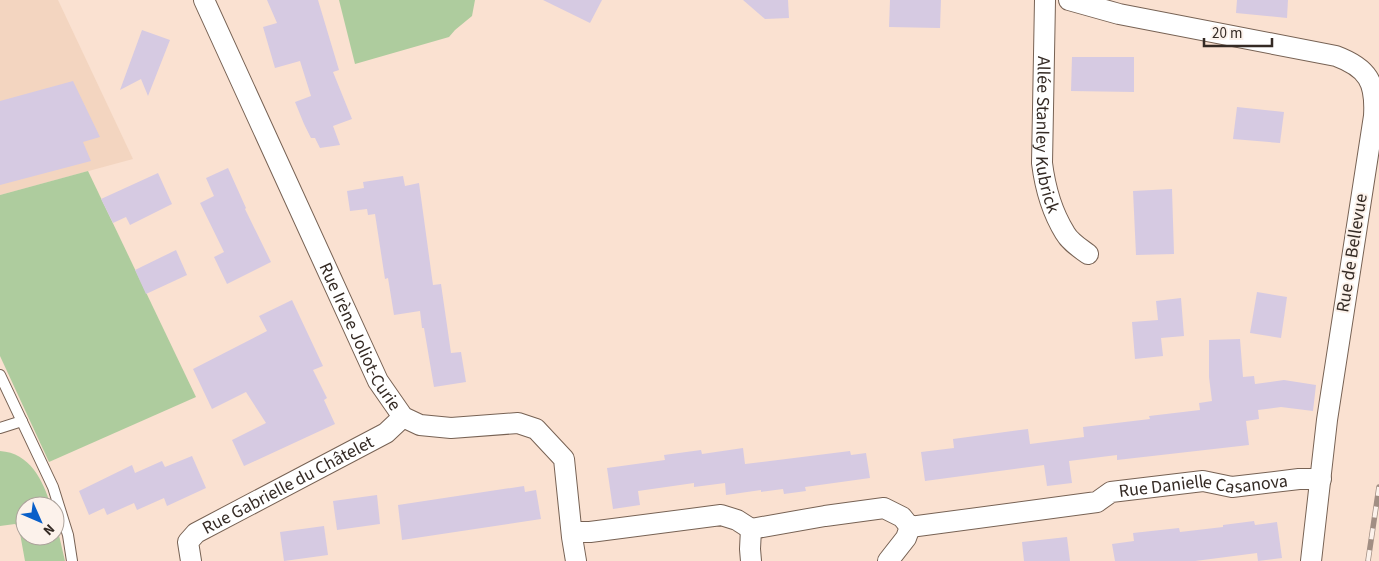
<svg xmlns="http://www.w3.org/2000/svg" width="1379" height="561" font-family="'Source Sans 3',sans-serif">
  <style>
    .built { fill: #f3d5c0 }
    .green { fill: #aecc9e }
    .building { fill: #d6cae2 }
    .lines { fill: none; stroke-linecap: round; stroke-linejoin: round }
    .lane-casing { stroke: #776254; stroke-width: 12 }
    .street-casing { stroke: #776254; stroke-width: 22 }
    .lane { stroke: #fff; stroke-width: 10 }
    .street { stroke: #fff; stroke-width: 20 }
    .rail-casing { stroke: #a18e83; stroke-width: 5.5 }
    .rail { stroke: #fcf2eb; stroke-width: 4; stroke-dasharray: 11; stroke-linecap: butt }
    .labels { text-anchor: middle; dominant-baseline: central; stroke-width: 4; stroke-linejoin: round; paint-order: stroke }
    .street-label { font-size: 18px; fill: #342a24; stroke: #fcf2eb }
  </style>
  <rect width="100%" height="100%" fill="#fae1d1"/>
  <!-- built -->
  <path class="built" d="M 0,0 L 58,0 L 133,159 L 0,195 Z"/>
  <!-- green -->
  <g class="green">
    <path d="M 339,0 L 475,0 L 472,16 L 455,30 L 449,37 L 355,64 Z"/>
    <path d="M 88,171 L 196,397 L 49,462 L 0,356 L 0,195 Z"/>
    <path d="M 0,451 C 30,453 43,480 51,506 L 25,506 L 25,536 L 55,536 L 55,518 L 65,561 L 25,561 L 19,528 L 15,524 L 0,526 Z"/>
  </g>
  <!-- building -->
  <g class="building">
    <path d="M 267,0 L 318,0 L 339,70 L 333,72 L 352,119 L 333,126 L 340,145 L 320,148 L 315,138 L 311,138 L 304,124 L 295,102 L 311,96 L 300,61 L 275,68 L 263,27 L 277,23 Z"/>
    <path d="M 543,0 L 602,0 L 590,23 Z"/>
    <path d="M 743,0 L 788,0 L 789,18 L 765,19 Z"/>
    <path d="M 890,0 L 941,0 L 940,28 L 889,27 Z"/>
    <path d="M 1237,0 L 1288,0 L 1287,18 L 1236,13 Z"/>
    <path d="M 142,30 L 170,40 L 148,96 L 141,79 L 120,90 Z"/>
    <path d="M 1072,57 L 1134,57 L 1134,92 L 1071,91 Z"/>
    <path d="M 73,81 L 100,137 L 83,142 L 91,161 L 0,185 L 0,101 Z"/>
    <path d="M 1237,107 L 1284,112 L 1280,143 L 1233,139 Z"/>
    <path d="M 228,168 L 246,208 L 245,209 L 271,262 L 227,284 L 214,257 L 224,252 L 200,203 L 214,196 L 206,178 Z"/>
    <path d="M 158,173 L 172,204 L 130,225 L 126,217 L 113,223 L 101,199 Z"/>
    <path d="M 403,176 L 405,186 L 419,183 L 433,285 L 441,284 L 451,353 L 461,352 L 466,382 L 434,387 L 424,328 L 422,328 L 420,311 L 394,315 L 388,278 L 385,279 L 375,214 L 368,215 L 367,209 L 350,211 L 347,191 L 364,188 L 363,182 Z"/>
    <path d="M 1172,189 L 1174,254 L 1136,255 L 1133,191 Z"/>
    <path d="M 176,250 L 187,275 L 146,294 L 135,270 Z"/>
    <path d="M 1257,292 L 1287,297 L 1281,338 L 1250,333 Z"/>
    <path d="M 1181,298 L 1184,336 L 1161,338 L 1163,356 L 1135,359 L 1132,322 L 1158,320 L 1156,301 Z"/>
    <path d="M 292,300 L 323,366 L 313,370 L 327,398 L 324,400 L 335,424 L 244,466 L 232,440 L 266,423 L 246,392 L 212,409 L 193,369 L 267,331 L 259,316 Z"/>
    <path d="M 1240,339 L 1243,377 L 1254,376 L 1255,384 L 1284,380 L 1316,385 L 1313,411 L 1281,407 L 1258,410 L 1259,419 L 1246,421 L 1249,445 L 1117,460 L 1117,455 L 1069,461 L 1072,483 L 1047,486 L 1044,465 L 925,481 L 921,452 L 954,448 L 953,439 L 1028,429 L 1030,444 L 1084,437 L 1083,427 L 1150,419 L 1149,416 L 1200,410 L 1199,403 L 1212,401 L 1209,377 L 1209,340 Z"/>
    <path d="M 743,448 L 745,464 L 850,451 L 851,455 L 866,453 L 870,478 L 805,487 L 806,491 L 784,494 L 783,489 L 761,492 L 761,490 L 726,495 L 725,483 L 694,487 L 694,483 L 638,491 L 640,505 L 613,509 L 607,468 L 665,460 L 664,455 L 701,450 L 702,454 Z"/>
    <path d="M 192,456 L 206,488 L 167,506 L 164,498 L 137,510 L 134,503 L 107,515 L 104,508 L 89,515 L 79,491 L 132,465 L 135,473 L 162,461 L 165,467 Z"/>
    <path d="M 524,486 L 525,492 L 536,490 L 541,519 L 402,540 L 398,505 Z"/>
    <path d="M 377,495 L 380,524 L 337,530 L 333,501 Z"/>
    <path d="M 1254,521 L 1255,525 L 1277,522 L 1282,558 L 1258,561 L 1257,553 L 1195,561 L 1115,561 L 1112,544 L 1134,541 L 1133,533 L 1179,528 L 1180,532 L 1223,527 L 1223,525 Z"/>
    <path d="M 324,526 L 328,555 L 284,561 L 280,532 Z"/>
    <path d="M 1067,537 L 1070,561 L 1024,561 L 1022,542 Z"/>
  </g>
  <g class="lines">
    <defs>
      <g id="lane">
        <path d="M 0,375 L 53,487 L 68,535 L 72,561"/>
        <path d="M 0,428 L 22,421"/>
      </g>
      <g id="street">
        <path id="s1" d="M 204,0 L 378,381 L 403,417 L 420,425 L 451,428 L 518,423 L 536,429 L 564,459 L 572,537 L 576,561"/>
        <path id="s2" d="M 1045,0 L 1042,163 C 1045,187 1052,212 1065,233 C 1070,242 1080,248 1088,254"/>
        <path d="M 1069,0 L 1119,14 L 1336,56 C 1368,68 1376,82 1374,116 L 1327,420 L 1311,561"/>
        <path d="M 751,529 L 750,549 L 751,561"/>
        <path id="s3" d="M 572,532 L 590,532 L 721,515 L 737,520 L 751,529 L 825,516 L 884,508 L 902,517 L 910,527 L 1097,502 L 1111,492 L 1203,481 L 1232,487 L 1299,479 L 1321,479"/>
        <path id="s4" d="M 191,561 L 188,542 L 196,533 L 386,433 L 403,417"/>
        <path d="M 888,561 L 906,538 L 910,527"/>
      </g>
    </defs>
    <!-- lane casing -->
    <use href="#lane" class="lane-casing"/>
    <!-- street casing -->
    <use href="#street" class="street-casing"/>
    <!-- lane -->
    <use href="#lane" class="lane"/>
    <!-- street -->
    <use href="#street" class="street"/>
    <defs>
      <path id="rail" d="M 1368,561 L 1379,487"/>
    </defs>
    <!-- rail casing -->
    <use href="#rail" class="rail-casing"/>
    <!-- rail -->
    <use href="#rail" class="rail"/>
  </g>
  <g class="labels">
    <!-- street labels -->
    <g class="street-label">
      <text stroke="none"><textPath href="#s2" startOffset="135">Allée Stanley Kubrick</textPath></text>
      <text transform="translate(1352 253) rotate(-81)">Rue de Bellevue</text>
      <text stroke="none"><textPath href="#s1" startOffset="371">Rue Irène Joliot-Curie</textPath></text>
      <text stroke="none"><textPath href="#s4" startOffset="135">Rue Gabrielle du Châtelet</textPath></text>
      <text stroke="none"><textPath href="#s3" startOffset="650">Rue Danielle Casanova</textPath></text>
    </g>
  </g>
  <!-- north arrow -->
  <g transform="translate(40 521) rotate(135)"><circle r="24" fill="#fcf2eb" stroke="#aca29b"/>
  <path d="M0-4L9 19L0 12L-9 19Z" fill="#095fc9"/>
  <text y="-8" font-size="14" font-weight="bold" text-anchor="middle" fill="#342a24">N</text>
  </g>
  <!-- scale -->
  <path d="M1204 38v8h68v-8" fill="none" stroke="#342a24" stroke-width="2.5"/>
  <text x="1212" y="38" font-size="15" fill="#342a24" stroke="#fcf2eb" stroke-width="4" paint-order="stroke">20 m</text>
</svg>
